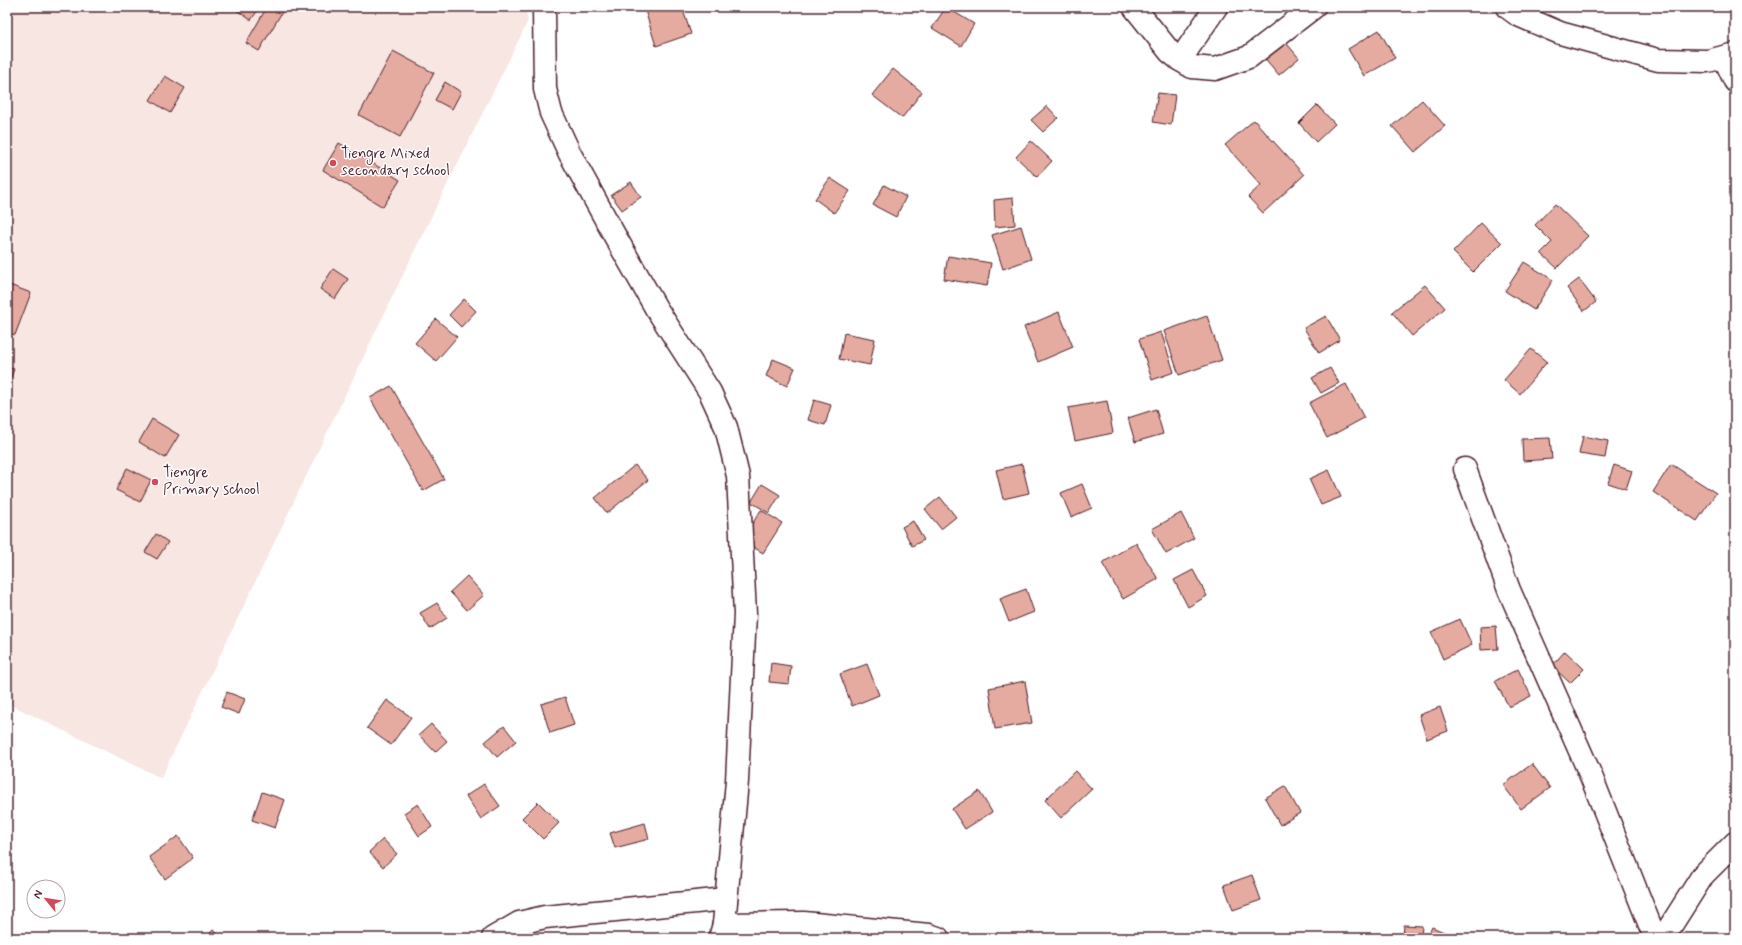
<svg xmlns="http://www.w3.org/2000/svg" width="1742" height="945" font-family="Mynerve,sans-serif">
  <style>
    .built { fill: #f7e6e2 }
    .building { fill: #e5aba0; stroke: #4a1f2b }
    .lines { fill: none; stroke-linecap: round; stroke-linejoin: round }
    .minor-casing { stroke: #4a1f2b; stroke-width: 25 }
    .minor { stroke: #fff; stroke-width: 22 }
    .poi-dot { fill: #d1495b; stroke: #fff; stroke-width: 1.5 }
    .labels { text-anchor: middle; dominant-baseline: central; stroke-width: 3; stroke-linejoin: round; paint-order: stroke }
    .poi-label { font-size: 15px; fill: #4a1f2b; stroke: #fff; text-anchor: start }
  </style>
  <rect width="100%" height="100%" fill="#fff"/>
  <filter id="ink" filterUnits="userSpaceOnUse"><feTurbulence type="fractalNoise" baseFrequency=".025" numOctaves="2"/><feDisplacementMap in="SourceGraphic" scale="8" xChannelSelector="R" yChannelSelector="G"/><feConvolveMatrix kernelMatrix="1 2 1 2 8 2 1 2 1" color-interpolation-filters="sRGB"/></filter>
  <g filter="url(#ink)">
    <!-- built -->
    <path class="built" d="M 7,7 L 525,7 L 528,21 L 410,260 L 161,778 L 7,703 Z"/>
    <!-- building -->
    <g class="building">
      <path d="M 232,7 L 260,7 L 251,20 Z"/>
      <path d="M 267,7 L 285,7 L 259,51 L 246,43 Z"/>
      <path d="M 644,7 L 682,7 L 691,34 L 656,46 Z"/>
      <path d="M 946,7 L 974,24 L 961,46 L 932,28 Z"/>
      <path d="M 1379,30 L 1395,58 L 1364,76 L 1348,49 Z"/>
      <path d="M 1282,38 L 1299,58 L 1279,75 L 1262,55 Z"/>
      <path d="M 393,51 L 434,73 L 400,137 L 359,115 Z"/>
      <path d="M 893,69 L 922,92 L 902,118 L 872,95 Z"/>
      <path d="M 165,76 L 185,88 L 170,113 L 150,100 Z"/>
      <path d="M 445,82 L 461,92 L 452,109 L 435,100 Z"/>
      <path d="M 1158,93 L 1175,95 L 1171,125 L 1153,122 Z"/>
      <path d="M 1422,100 L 1445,126 L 1415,152 L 1392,126 Z"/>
      <path d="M 1317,105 L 1335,124 L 1316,142 L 1299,123 Z"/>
      <path d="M 1047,106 L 1058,118 L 1043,132 L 1031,120 Z"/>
      <path d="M 1254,120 L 1304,175 L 1263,213 L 1248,197 L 1261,185 L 1225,145 Z"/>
      <path d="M 1031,141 L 1052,161 L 1037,177 L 1016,157 Z"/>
      <path d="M 339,143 L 400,180 L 383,207 L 323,170 Z"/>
      <path d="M 830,178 L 850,191 L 834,213 L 815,199 Z"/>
      <path d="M 631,182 L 641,197 L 622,210 L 611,195 Z"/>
      <path d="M 884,185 L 906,197 L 896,217 L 873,205 Z"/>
      <path d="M 1013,198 L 1015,225 L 995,227 L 994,200 Z"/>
      <path d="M 1555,204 L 1588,236 L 1557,268 L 1541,253 L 1552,242 L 1535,225 Z"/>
      <path d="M 1481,223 L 1502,243 L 1473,272 L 1453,252 Z"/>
      <path d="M 1021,226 L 1031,259 L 1003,269 L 992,235 Z"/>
      <path d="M 948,256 L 991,263 L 987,286 L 944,279 Z"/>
      <path d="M 1524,262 L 1553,280 L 1534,310 L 1505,291 Z"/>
      <path d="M 333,269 L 348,279 L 335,299 L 320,289 Z"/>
      <path d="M 1579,279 L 1596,302 L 1584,311 L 1567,288 Z"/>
      <path d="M 7,284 L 31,293 L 15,335 L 7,332 Z"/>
      <path d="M 1425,285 L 1445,308 L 1412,336 L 1392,312 Z"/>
      <path d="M 464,299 L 476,311 L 461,327 L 449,315 Z"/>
      <path d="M 1059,312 L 1073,347 L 1038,362 L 1024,327 Z"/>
      <path d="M 1207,316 L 1222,360 L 1179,375 L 1164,331 Z"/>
      <path d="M 1326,316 L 1340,340 L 1319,353 L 1304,328 Z"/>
      <path d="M 436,319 L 457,337 L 436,361 L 415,343 Z"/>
      <path d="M 1161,332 L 1174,372 L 1152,380 L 1139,339 Z"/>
      <path d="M 844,333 L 875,339 L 870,365 L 839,359 Z"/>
      <path d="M 1531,349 L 1547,362 L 1520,394 L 1504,380 Z"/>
      <path d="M 773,359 L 795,368 L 787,386 L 766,376 Z"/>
      <path d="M 7,367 L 14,369 L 7,388 Z"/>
      <path d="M 1330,368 L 1339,383 L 1321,393 L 1312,378 Z"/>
      <path d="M 1346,384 L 1364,418 L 1327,438 L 1309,403 Z"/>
      <path d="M 391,386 L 444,479 L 423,491 L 370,398 Z"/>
      <path d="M 814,400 L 831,405 L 825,425 L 808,420 Z"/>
      <path d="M 1107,401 L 1113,433 L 1075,441 L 1068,408 Z"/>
      <path d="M 1156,409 L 1163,434 L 1135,442 L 1128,418 Z"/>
      <path d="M 152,419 L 179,435 L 165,458 L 139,442 Z"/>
      <path d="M 1583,436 L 1608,441 L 1605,458 L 1579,454 Z"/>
      <path d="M 1550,438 L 1552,459 L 1523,461 L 1522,439 Z"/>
      <path d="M 1022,464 L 1029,493 L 1003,499 L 996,470 Z"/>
      <path d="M 1671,464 L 1716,493 L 1697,521 L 1653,492 Z"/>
      <path d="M 635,465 L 648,480 L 607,513 L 595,498 Z"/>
      <path d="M 1614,465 L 1632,471 L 1626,489 L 1608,483 Z"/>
      <path d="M 127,468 L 151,480 L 140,502 L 116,490 Z"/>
      <path d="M 1329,470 L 1341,497 L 1321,505 L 1309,479 Z"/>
      <path d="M 762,484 L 780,495 L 769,513 L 751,502 Z"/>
      <path d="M 1082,484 L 1092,508 L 1071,517 L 1061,493 Z"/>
      <path d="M 940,497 L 956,517 L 941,529 L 925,509 Z"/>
      <path d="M 761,510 L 782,523 L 763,553 L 742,540 Z"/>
      <path d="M 1181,513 L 1194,538 L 1166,554 L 1152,529 Z"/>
      <path d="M 913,521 L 924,540 L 912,546 L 902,527 Z"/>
      <path d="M 156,534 L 168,542 L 157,559 L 145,552 Z"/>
      <path d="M 1136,543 L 1158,579 L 1123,599 L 1102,563 Z"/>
      <path d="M 1193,570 L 1207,596 L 1188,607 L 1174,580 Z"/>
      <path d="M 467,576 L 484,595 L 467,610 L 450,592 Z"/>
      <path d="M 1026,589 L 1034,612 L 1009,622 L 1000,599 Z"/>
      <path d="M 437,603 L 447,618 L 430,629 L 420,613 Z"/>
      <path d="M 1460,619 L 1472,645 L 1443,659 L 1431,632 Z"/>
      <path d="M 1496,626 L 1498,649 L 1481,650 L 1480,627 Z"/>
      <path d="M 1565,651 L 1584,669 L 1570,683 L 1552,666 Z"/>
      <path d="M 771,663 L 791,666 L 789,684 L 769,682 Z"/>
      <path d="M 867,664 L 879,695 L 852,706 L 840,674 Z"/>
      <path d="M 1518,669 L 1531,696 L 1509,707 L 1495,681 Z"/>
      <path d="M 1025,681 L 1032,723 L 995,729 L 989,688 Z"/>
      <path d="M 227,692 L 245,699 L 239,714 L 221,707 Z"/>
      <path d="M 565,697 L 574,725 L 550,733 L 541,704 Z"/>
      <path d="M 387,700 L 411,717 L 391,745 L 367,728 Z"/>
      <path d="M 1440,707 L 1448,731 L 1427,739 L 1419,715 Z"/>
      <path d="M 431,724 L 447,741 L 435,752 L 419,735 Z"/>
      <path d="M 504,726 L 516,741 L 497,757 L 485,742 Z"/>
      <path d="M 1532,764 L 1550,788 L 1521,809 L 1503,785 Z"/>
      <path d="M 1075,771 L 1092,789 L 1061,818 L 1045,800 Z"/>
      <path d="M 484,784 L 500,806 L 481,819 L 466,796 Z"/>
      <path d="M 1285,786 L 1300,813 L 1280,825 L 1265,798 Z"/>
      <path d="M 979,791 L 992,812 L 965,829 L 952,809 Z"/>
      <path d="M 262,792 L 285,800 L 275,828 L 252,820 Z"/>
      <path d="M 538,802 L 559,823 L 543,839 L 522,818 Z"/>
      <path d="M 418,804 L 432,827 L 419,836 L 404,813 Z"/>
      <path d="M 645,823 L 649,839 L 615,848 L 610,833 Z"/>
      <path d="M 178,836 L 193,858 L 165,879 L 149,857 Z"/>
      <path d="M 383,839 L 397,854 L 383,867 L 369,852 Z"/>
      <path d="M 1252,875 L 1261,900 L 1233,910 L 1224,885 Z"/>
      <path d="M 1404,925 L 1422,926 L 1421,938 L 1403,938 Z"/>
      <path d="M 1432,927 L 1458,938 L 1427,938 Z"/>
      <path d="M 213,930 L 223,938 L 206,938 Z"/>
    </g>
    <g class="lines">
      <defs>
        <g id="minor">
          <path d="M 544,7 L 545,89 L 551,113 L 570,154 L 616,238 L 656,308 L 710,392 L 726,427 L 738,476 L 745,614 L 737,781 L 724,924 L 720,938"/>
          <path d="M 1134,7 L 1170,52 L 1180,60 L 1192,67 L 1215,69 L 1249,57 L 1314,7"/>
          <path d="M 1507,7 L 1518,15 L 1560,33 L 1658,60 L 1708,61 L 1735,54"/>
          <path d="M 1724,57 L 1735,81"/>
          <path d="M 1180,60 L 1216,7"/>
          <path d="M 1465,469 L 1509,590 L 1591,776 L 1655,938"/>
          <path d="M 724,924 L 804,923 L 929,935 L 938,938"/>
          <path d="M 493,938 L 519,923 L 545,917 L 726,899"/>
          <path d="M 1663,938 L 1703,875 L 1735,843"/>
        </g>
      </defs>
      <!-- minor casing -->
      <use href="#minor" class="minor-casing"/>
      <!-- minor -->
      <use href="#minor" class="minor"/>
    </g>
  </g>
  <!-- markers -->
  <g class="poi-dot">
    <circle cx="333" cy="163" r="4"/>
    <circle cx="155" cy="482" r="4"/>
  </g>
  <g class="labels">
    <!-- poi labels -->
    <g class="poi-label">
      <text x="341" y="154">Tiengre Mixed<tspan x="341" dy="17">secondary school</tspan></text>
      <text x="163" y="473">Tiengre<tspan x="163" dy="17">Primary school</tspan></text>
    </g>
  </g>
  <!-- margin -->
  <rect width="1742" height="945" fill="none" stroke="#fff" stroke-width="24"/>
  <rect x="12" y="12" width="1718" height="921" fill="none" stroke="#4a1f2b" stroke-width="1.5" filter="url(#ink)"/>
  <!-- north arrow -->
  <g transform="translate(46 899) rotate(300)"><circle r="19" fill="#ffffff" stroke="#b7a5aa"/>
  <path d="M0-3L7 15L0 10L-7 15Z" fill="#d1495b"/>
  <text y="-6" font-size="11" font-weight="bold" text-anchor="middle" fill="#4a1f2b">N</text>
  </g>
</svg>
